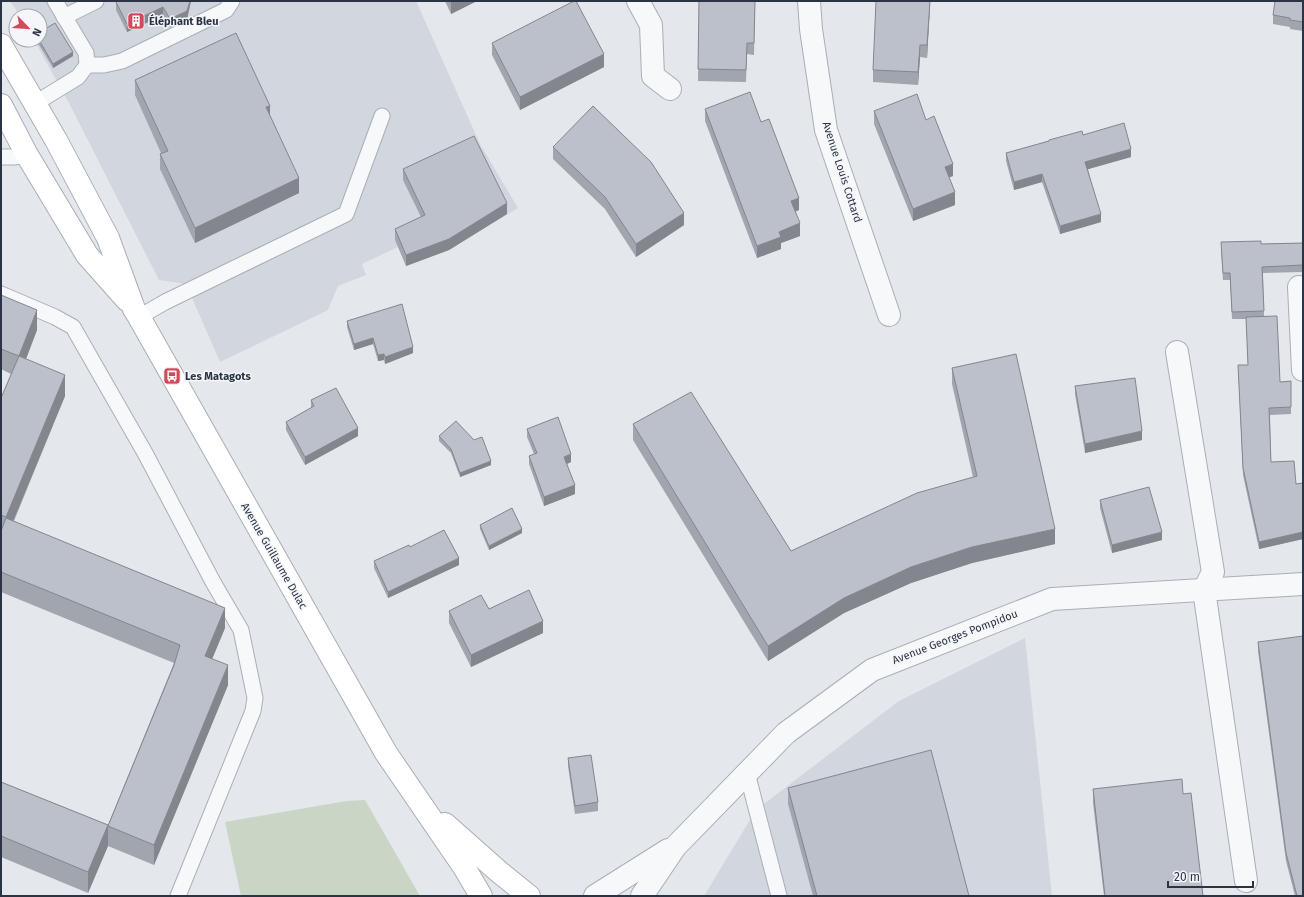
<svg xmlns="http://www.w3.org/2000/svg" width="1304" height="897" font-family="'Fira Sans',sans-serif">
  <style>
    .built { fill: #d2d6de }
    .green { fill: #c9d6c5 }
    .lines { fill: none; stroke-linecap: round; stroke-linejoin: round }
    .lane-casing { stroke: #a9aeb7; stroke-width: 17 }
    .street-casing { stroke: #a9aeb7; stroke-width: 24 }
    .secondary-casing { stroke: #a9aeb7; stroke-width: 24 }
    .lane { stroke: #f7f8fa; stroke-width: 15 }
    .street { stroke: #f7f8fa; stroke-width: 22 }
    .secondary { stroke: #fff; stroke-width: 22 }
    .wall { fill: #a1a5ae }
    .shaded-wall { fill: #83868d }
    .building { fill: #bbc0ca; stroke: #83868d }
    .labels { text-anchor: middle; dominant-baseline: central; stroke-width: 3; stroke-linejoin: round; paint-order: stroke }
    .poi-label { font-size: 11px; font-weight: bold; fill: #2b3445; stroke: #f4f6f9; text-anchor: start }
    .street-label { font-size: 11px; fill: #2b3445; stroke: #f4f6f9 }
  </style>
  <rect width="100%" height="100%" fill="#e4e7ec"/>
  <!-- built -->
  <g class="built">
    <path d="M 10,1 L 416,1 L 480,144 L 518,208 L 448,250 L 398,247 L 362,264 L 366,275 L 338,286 L 328,310 L 220,362 L 186,284 L 159,280 L 70,105 L 34,40 L 40,40 L 40,16 L 20,16 Z"/>
    <path d="M 1025,638 L 1052,896 L 704,896 L 756,810 L 899,701 Z"/>
  </g>
  <!-- green -->
  <path class="green" d="M 365,800 L 420,896 L 241,896 L 225,822 L 346,801 Z"/>
  <g class="lines">
    <defs>
      <g id="lane">
        <path d="M 64,17 L 96,1"/>
        <path d="M 87,65 L 104,65 L 122,61 L 226,10 L 232,1"/>
        <path d="M 34,104 L 78,77 L 87,65 L 86,53 L 55,1"/>
        <path d="M 1,157 L 14,157 L 27,155"/>
        <path d="M 1,294 L 55,317 L 73,327 L 145,453 L 213,582 L 241,630 L 255,698 L 253,711 L 178,896"/>
        <path d="M 139,317 L 165,302 L 346,214 L 382,116"/>
        <path d="M 747,773 L 779,896"/>
      </g>
      <g id="street">
        <path d="M 638,1 L 651,25 L 653,76 L 670,89"/>
        <path d="M 809,1 L 811,29 L 826,130 L 889,315"/>
        <path d="M 1299,287 L 1303,370"/>
        <path d="M 1177,352 L 1213,572 L 1204,590 L 1246,881"/>
        <path d="M 595,896 L 668,850"/>
        <path d="M 642,896 L 675,847 L 786,733 L 872,670 L 1052,599 L 1303,584"/>
      </g>
      <g id="secondary">
        <path d="M 1,45 L 56,140 L 108,238 L 134,309 L 139,317 L 386,753 L 464,867 L 481,896"/>
        <path d="M 1,105 L 27,155 L 87,255 L 127,300"/>
        <path d="M 445,824 L 498,871 L 529,896"/>
      </g>
    </defs>
    <!-- lane casing -->
    <use href="#lane" class="lane-casing"/>
    <!-- street casing -->
    <use href="#street" class="street-casing"/>
    <!-- secondary casing -->
    <use href="#secondary" class="secondary-casing"/>
    <!-- lane -->
    <use href="#lane" class="lane"/>
    <!-- street -->
    <use href="#street" class="street"/>
    <!-- secondary -->
    <use href="#secondary" class="secondary"/>
  </g>
  <!-- wall -->
  <g class="wall">
    <path d="M 117,1 L 191,1 L 187,19 L 170,27 L 163,15 L 127,32 L 116,10 L 116,2 Z"/>
    <path d="M 445,1 L 477,1 L 451,14 Z"/>
    <path d="M 699,1 L 755,1 L 754,55 L 747,54 L 746,82 L 698,81 Z"/>
    <path d="M 930,1 L 927,58 L 920,57 L 918,85 L 873,82 L 873,70 Z"/>
    <path d="M 1303,1 L 1303,31 L 1290,29 L 1290,27 L 1273,24 L 1273,15 Z"/>
    <path d="M 36,40 L 40,40 L 73,56 L 53,68 Z"/>
    <path d="M 492,43 L 604,67 L 520,110 L 492,55 Z"/>
    <path d="M 135,80 L 270,116 L 299,193 L 195,243 L 160,169 L 160,154 L 161,153 L 135,95 Z"/>
    <path d="M 705,109 L 761,122 L 799,210 L 795,212 L 800,236 L 781,243 L 781,249 L 757,258 L 705,121 Z"/>
    <path d="M 874,111 L 926,120 L 953,176 L 949,177 L 955,205 L 913,221 L 874,124 Z"/>
    <path d="M 1083,135 L 1131,157 L 1088,169 L 1101,222 L 1060,234 L 1042,182 L 1014,190 L 1006,161 L 1006,153 L 1049,141 L 1049,140 Z"/>
    <path d="M 553,147 L 684,225 L 636,257 L 605,209 L 553,159 Z"/>
    <path d="M 403,169 L 507,214 L 449,250 L 406,266 L 395,240 L 395,229 L 421,217 L 403,180 Z"/>
    <path d="M 1303,243 L 1303,272 L 1263,273 L 1264,316 L 1280,382 L 1291,381 L 1291,414 L 1270,415 L 1271,462 L 1296,484 L 1303,483 L 1303,539 L 1259,549 L 1243,475 L 1238,365 L 1248,365 L 1246,319 L 1232,319 L 1230,280 L 1223,280 L 1221,249 L 1261,244 Z"/>
    <path d="M 1,295 L 37,330 L 26,359 L 65,396 L 14,521 L 225,628 L 212,659 L 228,685 L 154,865 L 108,846 L 88,893 L 1,857 L 1,782 L 108,825 L 174,663 L 1,592 L 1,398 L 11,374 L 1,369 Z"/>
    <path d="M 347,321 L 413,353 L 385,364 L 384,360 L 378,361 L 373,344 L 354,350 L 347,327 Z"/>
    <path d="M 952,368 L 1055,544 L 972,563 L 911,583 L 844,613 L 768,661 L 633,440 L 633,424 L 791,551 L 973,477 L 952,384 Z"/>
    <path d="M 1075,386 L 1142,440 L 1085,453 L 1075,394 Z"/>
    <path d="M 311,400 L 358,436 L 305,465 L 286,430 L 286,422 L 311,408 Z"/>
    <path d="M 527,429 L 571,462 L 567,464 L 575,494 L 544,506 L 529,464 L 529,456 L 534,454 L 527,437 Z"/>
    <path d="M 439,436 L 491,465 L 460,477 L 451,453 L 439,441 Z"/>
    <path d="M 1100,500 L 1162,540 L 1112,553 L 1100,508 Z"/>
    <path d="M 480,525 L 522,533 L 489,550 L 480,529 Z"/>
    <path d="M 410,547 L 459,565 L 388,598 L 374,568 L 374,561 Z"/>
    <path d="M 489,609 L 543,633 L 471,667 L 449,623 L 449,611 Z"/>
    <path d="M 1258,642 L 1303,896 L 1295,896 L 1286,861 L 1258,651 Z"/>
    <path d="M 568,758 L 598,802 L 598,811 L 575,814 L 568,766 Z"/>
    <path d="M 788,788 L 969,896 L 813,896 L 788,804 Z"/>
    <path d="M 1093,789 L 1183,794 L 1203,896 L 1104,896 L 1093,803 Z"/>
  </g>
  <!-- shaded-wall -->
  <g class="shaded-wall">
    <path d="M 190,1 L 191,1 L 187,19 L 170,27 L 170,19 Z"/>
    <path d="M 453,1 L 477,1 L 451,14 L 451,2 Z"/>
    <path d="M 930,1 L 930,7 L 927,58 L 927,45 Z"/>
    <path d="M 163,7 L 163,15 L 127,32 L 127,24 Z"/>
    <path d="M 920,45 L 920,57 L 918,85 L 918,72 Z"/>
    <path d="M 73,52 L 73,56 L 53,68 L 53,64 Z"/>
    <path d="M 604,54 L 604,67 L 520,110 L 520,97 Z"/>
    <path d="M 270,106 L 270,121 L 266,107 Z"/>
    <path d="M 1131,149 L 1131,157 L 1085,170 L 1085,162 Z"/>
    <path d="M 953,164 L 953,176 L 945,179 L 945,167 Z"/>
    <path d="M 1042,174 L 1042,182 L 1014,190 L 1014,182 Z"/>
    <path d="M 299,178 L 299,193 L 195,243 L 195,228 Z"/>
    <path d="M 955,192 L 955,205 L 913,221 L 913,209 Z"/>
    <path d="M 799,198 L 799,210 L 791,213 L 791,201 Z"/>
    <path d="M 507,203 L 507,214 L 449,250 L 406,266 L 406,255 Z"/>
    <path d="M 684,213 L 684,225 L 636,257 L 636,244 Z"/>
    <path d="M 1101,214 L 1101,222 L 1060,234 L 1060,226 Z"/>
    <path d="M 800,223 L 800,236 L 781,243 L 781,249 L 757,258 L 757,246 L 779,232 Z"/>
    <path d="M 37,310 L 37,330 L 19,377 L 19,356 Z"/>
    <path d="M 373,338 L 373,344 L 354,350 L 354,344 Z"/>
    <path d="M 413,347 L 413,353 L 385,364 L 385,357 Z"/>
    <path d="M 384,354 L 384,360 L 378,361 L 378,355 Z"/>
    <path d="M 65,375 L 65,396 L 6,538 L 6,517 Z"/>
    <path d="M 358,428 L 358,436 L 305,465 L 305,457 Z"/>
    <path d="M 1142,431 L 1142,440 L 1085,453 L 1085,444 Z"/>
    <path d="M 571,454 L 571,462 L 564,465 L 564,457 Z"/>
    <path d="M 491,461 L 491,465 L 460,477 L 460,473 Z"/>
    <path d="M 575,485 L 575,494 L 544,506 L 544,497 Z"/>
    <path d="M 522,529 L 522,533 L 489,550 L 489,546 Z"/>
    <path d="M 1055,529 L 1055,544 L 972,563 L 911,583 L 844,613 L 768,661 L 768,646 L 844,598 L 911,567 L 972,547 Z"/>
    <path d="M 1162,532 L 1162,540 L 1112,553 L 1112,545 Z"/>
    <path d="M 1303,532 L 1303,539 L 1259,549 L 1259,542 Z"/>
    <path d="M 459,558 L 459,565 L 388,598 L 388,592 Z"/>
    <path d="M 225,608 L 225,628 L 205,676 L 205,656 Z"/>
    <path d="M 543,621 L 543,633 L 471,667 L 471,655 Z"/>
    <path d="M 228,665 L 228,685 L 154,865 L 154,845 Z"/>
    <path d="M 108,825 L 108,846 L 88,893 L 88,872 Z"/>
  </g>
  <!-- building -->
  <g class="building">
    <path d="M 117,1 L 190,1 L 187,11 L 170,19 L 163,7 L 127,24 L 116,2 Z"/>
    <path d="M 574,1 L 576,1 L 604,54 L 520,97 L 492,43 Z"/>
    <path d="M 699,1 L 755,1 L 754,43 L 747,43 L 746,70 L 698,69 Z"/>
    <path d="M 876,1 L 930,1 L 927,45 L 920,45 L 918,72 L 873,70 Z"/>
    <path d="M 1275,1 L 1303,1 L 1303,22 L 1290,20 L 1290,18 L 1273,15 Z"/>
    <path d="M 55,23 L 73,52 L 53,64 L 39,40 L 40,40 L 40,32 Z"/>
    <path d="M 236,33 L 270,106 L 266,107 L 299,178 L 195,228 L 160,154 L 168,151 L 135,80 Z"/>
    <path d="M 750,92 L 761,122 L 769,119 L 799,198 L 791,201 L 800,223 L 779,232 L 781,237 L 757,246 L 705,109 Z"/>
    <path d="M 917,94 L 926,120 L 934,116 L 953,164 L 945,167 L 955,192 L 913,209 L 874,111 Z"/>
    <path d="M 593,106 L 651,162 L 684,213 L 636,244 L 605,197 L 553,147 Z"/>
    <path d="M 1124,123 L 1131,149 L 1085,162 L 1101,214 L 1060,226 L 1042,174 L 1014,182 L 1006,153 L 1049,141 L 1049,140 L 1082,131 L 1083,135 Z"/>
    <path d="M 474,136 L 507,203 L 449,239 L 406,255 L 395,229 L 425,215 L 403,169 Z"/>
    <path d="M 1261,241 L 1261,244 L 1303,243 L 1303,265 L 1262,267 L 1264,311 L 1232,312 L 1230,273 L 1223,273 L 1221,242 Z"/>
    <path d="M 1,295 L 37,310 L 19,356 L 1,349 Z"/>
    <path d="M 402,304 L 413,347 L 385,357 L 384,354 L 378,355 L 373,338 L 354,344 L 347,321 Z"/>
    <path d="M 1277,316 L 1280,382 L 1291,381 L 1291,407 L 1269,408 L 1271,462 L 1294,461 L 1296,484 L 1303,483 L 1303,532 L 1259,542 L 1243,468 L 1238,365 L 1248,365 L 1246,317 Z"/>
    <path d="M 1016,354 L 1055,529 L 972,547 L 911,567 L 844,598 L 768,646 L 633,424 L 691,392 L 791,551 L 917,493 L 977,476 L 952,368 Z"/>
    <path d="M 19,356 L 65,375 L 6,517 L 1,515 L 1,398 Z"/>
    <path d="M 1135,378 L 1142,431 L 1085,444 L 1075,386 Z"/>
    <path d="M 336,388 L 358,428 L 305,457 L 286,422 L 314,406 L 311,400 Z"/>
    <path d="M 558,417 L 571,454 L 564,457 L 575,485 L 544,497 L 529,456 L 537,453 L 527,429 Z"/>
    <path d="M 456,421 L 474,440 L 482,437 L 491,461 L 460,473 L 451,449 L 439,436 Z"/>
    <path d="M 1149,487 L 1162,532 L 1112,545 L 1100,500 Z"/>
    <path d="M 512,508 L 522,529 L 489,546 L 480,525 Z"/>
    <path d="M 6,518 L 225,608 L 205,656 L 228,665 L 154,845 L 108,826 L 174,665 L 180,645 L 1,572 L 1,531 Z"/>
    <path d="M 444,530 L 459,558 L 388,592 L 374,561 L 409,545 L 410,547 Z"/>
    <path d="M 529,590 L 543,621 L 471,655 L 449,611 L 481,595 L 489,609 Z"/>
    <path d="M 1303,636 L 1303,896 L 1297,896 L 1286,853 L 1258,642 Z"/>
    <path d="M 931,750 L 969,896 L 817,896 L 788,788 Z"/>
    <path d="M 591,755 L 598,802 L 575,806 L 568,758 Z"/>
    <path d="M 1182,779 L 1183,794 L 1191,793 L 1203,896 L 1105,896 L 1093,789 Z"/>
    <path d="M 1,782 L 108,825 L 88,872 L 1,836 Z"/>
  </g>
  <!-- icons -->
  <defs>
    <symbol id="building-square" viewBox="-11 -11 22 22"><rect x="-9" y="-9" width="18" height="18" rx="4" fill="#d1495b" stroke="#f4f6f9"/><path d="M-4-6H4V6H1V3H-1V6H-4ZM-2.5-4.3h1.7v1.8h-1.7ZM.8-4.3h1.7v1.8H.8ZM-2.5-1h1.7V.8h-1.7ZM.8-1h1.7V.8H.8Z" fill="#fff"/></symbol>
    <symbol id="bus-square" viewBox="-11 -11 22 22"><rect x="-9" y="-9" width="18" height="18" rx="4" fill="#d1495b" stroke="#f4f6f9"/><path d="M-5-6H5V4H4V6H2V4H-2V6H-4V4H-5ZM-3.5-4V0h7V-4ZM-3.5 1.2v1.5H-2V1.2ZM2 1.2v1.5H3.5V1.2Z" fill="#fff"/></symbol>
  </defs>
  <g fill-rule="evenodd">
    <use href="#building-square" x="126" y="11" width="20" height="20"/>
    <use href="#bus-square" x="162" y="366" width="20" height="20"/>
  </g>
  <g class="labels">
    <!-- poi labels -->
    <g class="poi-label">
      <text x="149" y="21">Éléphant Bleu</text>
      <text x="185" y="376">Les Matagots</text>
    </g>
    <!-- street labels -->
    <g class="street-label">
      <text transform="translate(842 172) rotate(72)">Avenue Louis Cottard</text>
      <text transform="translate(274 556) rotate(60)">Avenue Guillaume Dulac</text>
      <text transform="translate(955 637) rotate(-21)">Avenue Georges Pompidou</text>
    </g>
  </g>
  <!-- border -->
  <rect width="1304" height="897" fill="none" stroke="#2b3445" stroke-width="4"/>
  <!-- north arrow -->
  <g transform="translate(28 28) rotate(115)"><circle r="19" fill="#f4f6f9" stroke="#a4a8b1"/>
  <path d="M0-3L7 15L0 10L-7 15Z" fill="#d1495b"/>
  <text y="-6" font-size="11" font-weight="bold" text-anchor="middle" fill="#2b3445">N</text>
  </g>
  <!-- scale -->
  <path d="M1168 881v6h85v-6" fill="none" stroke="#2b3445" stroke-width="2"/>
  <text x="1174" y="881" font-size="12" fill="#2b3445" stroke="#f4f6f9" stroke-width="3" paint-order="stroke">20 m</text>
</svg>
